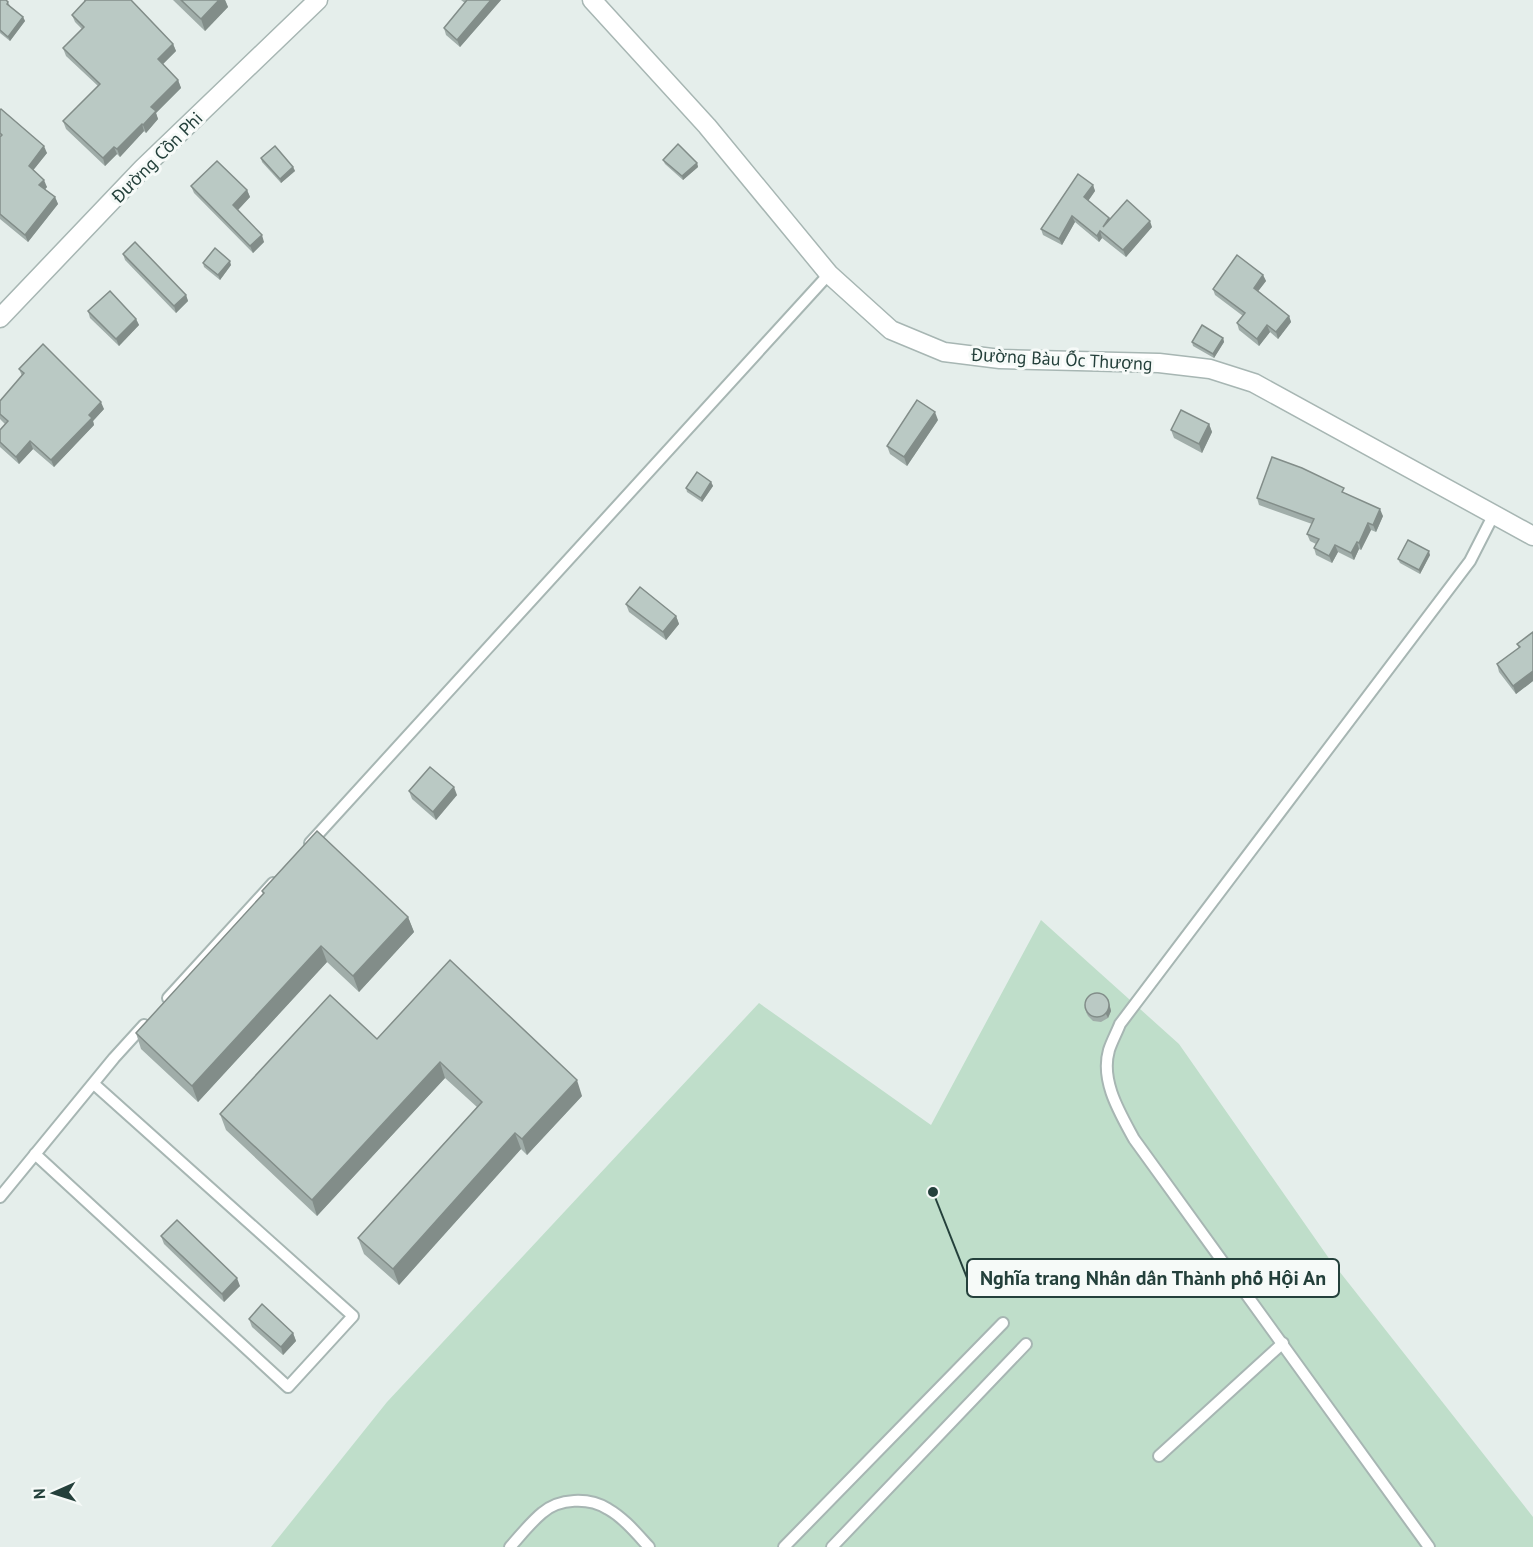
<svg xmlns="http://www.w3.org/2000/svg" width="1533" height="1547" font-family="'PT Sans',sans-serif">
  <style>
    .green { fill: #bfdeca }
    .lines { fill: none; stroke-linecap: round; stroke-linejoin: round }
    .service-casing { stroke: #a7b6b3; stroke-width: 14 }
    .minor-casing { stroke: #a7b6b3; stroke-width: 21 }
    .service { stroke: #fff; stroke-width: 10 }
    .minor { stroke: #fff; stroke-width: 18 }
    .wall { fill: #a0ada9 }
    .shaded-wall { fill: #828d89 }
    .building { fill: #bac9c4; stroke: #828d89; stroke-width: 1.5 }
    .labels { text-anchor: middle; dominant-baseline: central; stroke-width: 6; stroke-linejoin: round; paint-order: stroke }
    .street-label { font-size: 18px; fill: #24403b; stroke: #f6faf8 }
    .leader { fill: none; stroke: #24403b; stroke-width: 2 }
    .callout-dot { fill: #24403b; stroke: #f6faf8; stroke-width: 2 }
    .callout { fill: #f6faf8; stroke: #24403b; stroke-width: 2 }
    .callout-label { font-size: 20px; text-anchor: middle; font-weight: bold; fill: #24403b }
  </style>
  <rect width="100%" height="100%" fill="#e5eeeb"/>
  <!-- green -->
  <path class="green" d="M 1041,920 L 1179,1044 L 1328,1257 L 1533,1517 L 1533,1547 L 271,1547 L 387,1402 L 759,1003 L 931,1125 Z"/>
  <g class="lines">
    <defs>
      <g id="service">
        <path d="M 310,843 L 829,274"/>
        <path d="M 168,998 L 273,883"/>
        <path d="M 35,1154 L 288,1387 L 353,1316 L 94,1084"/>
        <path d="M 0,1197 L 114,1058 L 144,1025"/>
        <path d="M 1159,1456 L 1283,1343"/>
        <path d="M 510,1547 C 520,1536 530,1523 542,1513 C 559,1498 589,1497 608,1509 C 624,1518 637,1534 649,1547"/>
        <path d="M 784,1547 L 1003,1323"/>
        <path d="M 832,1547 L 1026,1344"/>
        <path d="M 1429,1547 L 1134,1139 C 1120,1113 1100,1081 1109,1050 C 1112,1041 1117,1032 1120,1024 L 1470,561 L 1494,514"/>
      </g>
      <g id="minor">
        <path d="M 592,0 L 707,126 L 829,274 L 891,330 L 944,352 L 1000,359 L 1159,363 L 1210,369 L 1254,383 L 1533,536"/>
        <path d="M 0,318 L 143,168 L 318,0"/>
      </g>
    </defs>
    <!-- service casing -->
    <use href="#service" class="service-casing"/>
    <!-- minor casing -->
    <use href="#minor" class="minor-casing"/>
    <!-- service -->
    <use href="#service" class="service"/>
    <!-- minor -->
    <use href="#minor" class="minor"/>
  </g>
  <!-- wall -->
  <g class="wall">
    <path d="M 0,0 L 8,2 L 10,6 L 23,17 L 25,21 L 10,41 L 0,33 Z"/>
    <path d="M 84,0 L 131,0 L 173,44 L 176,51 L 163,64 L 178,80 L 181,88 L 156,113 L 158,119 L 146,133 L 144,131 L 120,157 L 117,154 L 105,166 L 66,129 L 63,121 L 98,86 L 66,56 L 63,48 L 82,29 L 75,22 L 72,15 L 84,2 Z"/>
    <path d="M 173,0 L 225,0 L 228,7 L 205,31 Z"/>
    <path d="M 461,0 L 501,0 L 460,47 L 446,35 L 444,28 L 465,3 Z"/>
    <path d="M 0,110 L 47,153 L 33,170 L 47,187 L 45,189 L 55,197 L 58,204 L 28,242 L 0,219 Z"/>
    <path d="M 261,158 L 293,167 L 295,171 L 281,183 L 262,162 Z"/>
    <path d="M 663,160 L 697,163 L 698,167 L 683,180 L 665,164 Z"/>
    <path d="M 1093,185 L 1095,191 L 1088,201 L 1110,220 L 1152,227 L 1126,257 L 1102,238 L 1099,242 L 1075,222 L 1062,245 L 1043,235 L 1041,229 Z"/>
    <path d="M 191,186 L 247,190 L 250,197 L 238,210 L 264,242 L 253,253 L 194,193 Z"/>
    <path d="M 123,254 L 186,295 L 188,301 L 176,313 L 125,260 Z"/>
    <path d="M 203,263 L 231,265 L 220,280 L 204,267 Z"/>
    <path d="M 1263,275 L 1266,281 L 1258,291 L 1289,316 L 1291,322 L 1278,339 L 1270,332 L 1259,346 L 1239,330 L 1237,323 L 1243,316 L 1215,295 L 1213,289 Z"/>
    <path d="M 88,311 L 136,319 L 139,325 L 119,346 L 90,318 Z"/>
    <path d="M 1223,338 L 1224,342 L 1214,358 L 1193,346 L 1192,342 Z"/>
    <path d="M 19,369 L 104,409 L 93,421 L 94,425 L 54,467 L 33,449 L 19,464 L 0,447 L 0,430 L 5,424 L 0,419 L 0,401 L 22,376 Z"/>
    <path d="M 938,420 L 907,466 L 890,454 L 887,446 Z"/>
    <path d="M 1209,424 L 1212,432 L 1202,453 L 1174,438 L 1171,430 Z"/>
    <path d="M 711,482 L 713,486 L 702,502 L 687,492 L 686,488 Z"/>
    <path d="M 1346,493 L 1383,516 L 1376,532 L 1371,530 L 1361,550 L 1359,549 L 1354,560 L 1338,552 L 1332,563 L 1316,555 L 1314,548 L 1316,544 L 1310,541 L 1307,534 L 1312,524 L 1259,505 L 1257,498 Z"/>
    <path d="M 1430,555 L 1420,574 L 1400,563 L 1398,559 Z"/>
    <path d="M 626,604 L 676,616 L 679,624 L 666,640 L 629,612 Z"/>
    <path d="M 1533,632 L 1533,681 L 1516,694 L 1499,672 L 1497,664 L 1519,648 L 1517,644 Z"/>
    <path d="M 409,791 L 457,795 L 436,820 L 412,799 Z"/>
    <path d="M 262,891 L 408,917 L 414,932 L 359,992 L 327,962 L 198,1102 L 141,1049 L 136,1033 L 263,894 Z"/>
    <path d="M 1108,999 L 1111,1011 L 1108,1018 L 1101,1022 L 1093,1021 L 1088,1016 L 1086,1012 Z"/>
    <path d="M 377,1039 L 582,1096 L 527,1155 L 521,1149 L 399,1285 L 364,1254 L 358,1238 L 477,1107 L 445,1078 L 317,1216 L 226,1130 L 220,1114 Z"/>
    <path d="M 161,1236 L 240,1286 L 224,1302 L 164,1244 Z"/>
    <path d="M 249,1319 L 293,1333 L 296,1341 L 283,1355 L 252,1327 Z"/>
  </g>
  <!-- shaded-wall -->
  <g class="shaded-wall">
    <path d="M 219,0 L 225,0 L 228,7 L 205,31 L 201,19 Z"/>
    <path d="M 491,0 L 501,0 L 460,47 L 457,40 Z"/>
    <path d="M 23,17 L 25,21 L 10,41 L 8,37 Z"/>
    <path d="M 173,44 L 176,51 L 160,67 L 158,59 Z"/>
    <path d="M 178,80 L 181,88 L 156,113 L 158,119 L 146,133 L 143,125 L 151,107 Z"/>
    <path d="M 142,124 L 144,131 L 120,157 L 117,149 Z"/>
    <path d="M 44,146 L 47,153 L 31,173 L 29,166 Z"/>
    <path d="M 114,147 L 117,154 L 105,166 L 103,158 Z"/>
    <path d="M 697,163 L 698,167 L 683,180 L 682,176 Z"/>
    <path d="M 293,167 L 295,171 L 281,183 L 280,179 Z"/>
    <path d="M 44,180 L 47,187 L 42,193 L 39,185 Z"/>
    <path d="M 1093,185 L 1095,191 L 1086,204 L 1084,197 Z"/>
    <path d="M 247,190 L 250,197 L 236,212 L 233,205 Z"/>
    <path d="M 55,197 L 58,204 L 28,242 L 25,235 Z"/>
    <path d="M 1072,216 L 1075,222 L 1062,245 L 1059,239 Z"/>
    <path d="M 1150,221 L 1152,227 L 1126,257 L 1123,250 Z"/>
    <path d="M 1100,231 L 1102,238 L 1099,242 L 1097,236 Z"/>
    <path d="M 262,235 L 264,242 L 253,253 L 250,246 Z"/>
    <path d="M 230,261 L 231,265 L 220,280 L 218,275 Z"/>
    <path d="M 1263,275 L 1266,281 L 1256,294 L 1254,288 Z"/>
    <path d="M 186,295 L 188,301 L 176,313 L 174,306 Z"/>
    <path d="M 1289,316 L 1291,322 L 1278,339 L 1276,332 Z"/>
    <path d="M 136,319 L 139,325 L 119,346 L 116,339 Z"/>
    <path d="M 1267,325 L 1270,332 L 1259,346 L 1257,339 Z"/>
    <path d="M 1223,338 L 1224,342 L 1214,358 L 1213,354 Z"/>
    <path d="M 101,402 L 104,409 L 93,421 L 94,425 L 54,467 L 51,460 L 89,415 Z"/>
    <path d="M 935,412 L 938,420 L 907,466 L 904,457 Z"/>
    <path d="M 1209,424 L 1212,432 L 1202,453 L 1199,444 Z"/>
    <path d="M 30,441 L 33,449 L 19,464 L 16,457 Z"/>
    <path d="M 711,482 L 713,486 L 702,502 L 701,498 Z"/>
    <path d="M 1380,509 L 1383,516 L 1376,532 L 1373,525 Z"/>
    <path d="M 1368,523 L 1371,530 L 1361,550 L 1359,543 Z"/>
    <path d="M 1357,542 L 1359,549 L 1354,560 L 1351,553 Z"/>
    <path d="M 1335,545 L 1338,552 L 1332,563 L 1329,556 Z"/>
    <path d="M 1429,551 L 1430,555 L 1420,574 L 1419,570 Z"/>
    <path d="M 676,616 L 679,624 L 666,640 L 663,632 Z"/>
    <path d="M 1533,671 L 1533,681 L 1516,694 L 1513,686 Z"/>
    <path d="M 454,787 L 457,795 L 436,820 L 433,812 Z"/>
    <path d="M 408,917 L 414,932 L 359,992 L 353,976 Z"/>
    <path d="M 321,946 L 327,962 L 198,1102 L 192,1086 Z"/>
    <path d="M 1108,999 L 1111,1011 L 1108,1018 L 1106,1014 Z"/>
    <path d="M 440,1062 L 445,1078 L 317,1216 L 312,1200 Z"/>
    <path d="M 577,1080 L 582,1096 L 527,1155 L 522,1139 Z"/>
    <path d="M 515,1133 L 521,1149 L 399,1285 L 393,1269 Z"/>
    <path d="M 237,1278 L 240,1286 L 224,1302 L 222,1294 Z"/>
    <path d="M 293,1333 L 296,1341 L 283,1355 L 281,1347 Z"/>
  </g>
  <!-- building -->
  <g class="building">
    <path d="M 0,0 L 6,0 L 8,2 L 7,4 L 23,17 L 8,37 L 0,30 Z"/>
    <path d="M 86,0 L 131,0 L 173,44 L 158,59 L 178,80 L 151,107 L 156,111 L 143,125 L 142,124 L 117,149 L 114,147 L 103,158 L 63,121 L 100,84 L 63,48 L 84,27 L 72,15 Z"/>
    <path d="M 181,0 L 219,0 L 201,19 Z"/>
    <path d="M 467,0 L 491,0 L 457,40 L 444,28 Z"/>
    <path d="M 1,109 L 44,146 L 29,166 L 44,180 L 39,185 L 55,197 L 25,235 L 0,214 L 0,137 L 2,135 L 0,133 L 0,110 Z"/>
    <path d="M 678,144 L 697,163 L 682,176 L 663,160 Z"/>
    <path d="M 275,146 L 293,167 L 280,179 L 261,158 Z"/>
    <path d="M 217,161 L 247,190 L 233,205 L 262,235 L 250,246 L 191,186 Z"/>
    <path d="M 1078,174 L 1093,185 L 1084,197 L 1109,218 L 1103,227 L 1127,200 L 1150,221 L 1123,250 L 1100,231 L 1097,236 L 1072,216 L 1059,239 L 1041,229 Z"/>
    <path d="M 135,242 L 186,295 L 174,306 L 123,254 Z"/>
    <path d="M 215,248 L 230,261 L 218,275 L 203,263 Z"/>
    <path d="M 1237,255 L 1263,275 L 1254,288 L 1289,316 L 1276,332 L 1267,325 L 1257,339 L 1237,323 L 1245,313 L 1213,289 Z"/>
    <path d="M 110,291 L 136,319 L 116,339 L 88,311 Z"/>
    <path d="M 1202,325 L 1223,338 L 1213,354 L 1192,342 Z"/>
    <path d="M 43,344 L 101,402 L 89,415 L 92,418 L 51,460 L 30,441 L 16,457 L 0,442 L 0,430 L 8,421 L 0,414 L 0,401 L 24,373 L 19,369 Z"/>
    <path d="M 917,400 L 935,412 L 904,457 L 887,446 Z"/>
    <path d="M 1181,410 L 1209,424 L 1199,444 L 1171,430 Z"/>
    <path d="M 1272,457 L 1302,468 L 1344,488 L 1342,492 L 1380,509 L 1373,525 L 1368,523 L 1359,543 L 1357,542 L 1351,553 L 1335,545 L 1329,556 L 1314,548 L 1319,539 L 1307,534 L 1314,519 L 1257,498 Z"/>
    <path d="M 697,472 L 711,482 L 701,498 L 686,488 Z"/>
    <path d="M 1408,540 L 1429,551 L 1419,570 L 1398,559 Z"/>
    <path d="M 640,587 L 676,616 L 663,632 L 626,604 Z"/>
    <path d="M 1533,632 L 1533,671 L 1513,686 L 1497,664 L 1520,647 L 1517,644 Z"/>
    <path d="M 430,767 L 454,787 L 433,812 L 409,791 Z"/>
    <path d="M 317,831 L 408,917 L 353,976 L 321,946 L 192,1086 L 136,1033 L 264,893 L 262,891 Z"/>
    <path d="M 450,960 L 577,1080 L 522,1139 L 515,1133 L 393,1269 L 358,1238 L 482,1102 L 440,1062 L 312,1200 L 220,1114 L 330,995 L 377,1039 Z"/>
    <circle cx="1097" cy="1005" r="12"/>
    <path d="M 177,1220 L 237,1278 L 222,1294 L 161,1236 Z"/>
    <path d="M 262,1304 L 293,1333 L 281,1347 L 249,1319 Z"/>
  </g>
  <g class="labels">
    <!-- street labels -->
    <g class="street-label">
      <text transform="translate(157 157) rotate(-45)">Đường Cồn Phi</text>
      <text transform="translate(1062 359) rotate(3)">Đường Bàu Ốc Thượng</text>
    </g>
  </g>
  <!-- callouts -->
  <path class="leader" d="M933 1192L967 1278"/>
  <circle class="callout-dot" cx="933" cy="1192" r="6"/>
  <rect class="callout" x="967" y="1259" width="372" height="38" rx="6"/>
  <g class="callout-label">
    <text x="1153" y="1285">Nghĩa trang Nhân dân Thành phố Hội An</text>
  </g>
  <!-- north arrow -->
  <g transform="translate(54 1493) rotate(267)" stroke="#f6faf8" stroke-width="4.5" paint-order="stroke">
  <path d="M0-4.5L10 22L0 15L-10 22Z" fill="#24403b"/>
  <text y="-9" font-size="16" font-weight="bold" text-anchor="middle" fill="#24403b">N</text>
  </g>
</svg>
